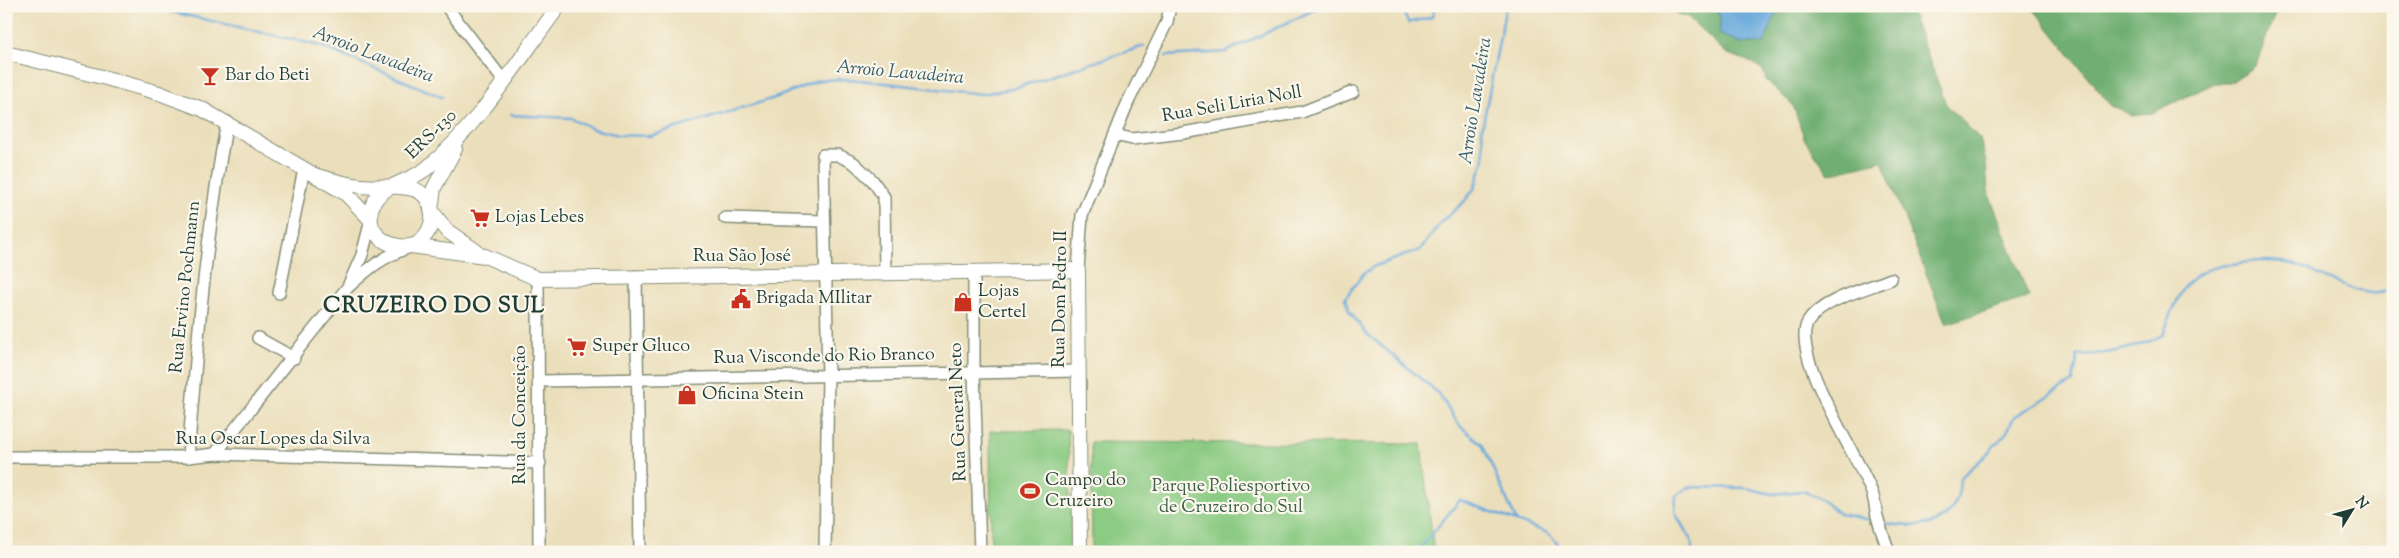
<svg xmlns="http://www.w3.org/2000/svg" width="2399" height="558" font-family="'Sorts Mill Goudy',serif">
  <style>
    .green { fill: #8bcb83; stroke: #55845c }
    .forest { fill: #70af71; stroke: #487652 }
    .water { fill: #67a9db; stroke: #437388 }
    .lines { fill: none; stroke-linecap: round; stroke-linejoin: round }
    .stream { stroke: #67a9db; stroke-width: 2.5 }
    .minor-casing { stroke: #858e78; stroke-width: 14 }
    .major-casing { stroke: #858e78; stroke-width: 16 }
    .minor { stroke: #fff; stroke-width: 11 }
    .major { stroke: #fff; stroke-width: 14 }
    .labels { text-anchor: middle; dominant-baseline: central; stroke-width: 4.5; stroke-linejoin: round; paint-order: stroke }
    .poi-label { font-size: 18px; fill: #1f3d34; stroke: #fbf7ec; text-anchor: start }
    .street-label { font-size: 18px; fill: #1f3d34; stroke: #fbf7ec }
    .park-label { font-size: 18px; fill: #3a6048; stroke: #fbf7ec }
    .water-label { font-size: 19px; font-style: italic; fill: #355d66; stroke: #fbf7ec }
    .district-label { font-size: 22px; font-weight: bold; letter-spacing: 1px; fill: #1f3d34; stroke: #fbf7ec }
  </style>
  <rect width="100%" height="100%" fill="#fbf7ec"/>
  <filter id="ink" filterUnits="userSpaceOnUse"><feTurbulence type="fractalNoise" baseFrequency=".02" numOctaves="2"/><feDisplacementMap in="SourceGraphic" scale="10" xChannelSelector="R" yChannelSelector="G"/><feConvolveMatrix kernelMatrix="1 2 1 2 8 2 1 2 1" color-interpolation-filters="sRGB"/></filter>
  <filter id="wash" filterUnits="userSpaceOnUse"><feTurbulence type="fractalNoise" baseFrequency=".0096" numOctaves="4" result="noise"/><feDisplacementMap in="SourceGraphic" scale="20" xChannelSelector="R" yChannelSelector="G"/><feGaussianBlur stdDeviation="1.12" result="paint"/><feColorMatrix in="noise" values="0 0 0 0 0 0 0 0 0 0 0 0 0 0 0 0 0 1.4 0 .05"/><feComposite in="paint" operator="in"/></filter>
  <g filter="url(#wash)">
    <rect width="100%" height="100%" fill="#ebdfbb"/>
    <!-- green -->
    <g class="green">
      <path d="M 1068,430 L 1072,552 L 991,552 L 990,431 Z"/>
      <path d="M 1091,442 L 1421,444 L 1434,552 L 1092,552 Z"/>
    </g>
    <!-- forest -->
    <g class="forest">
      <path d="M 1668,6 L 1704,6 L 1718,12 L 1721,18 L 1719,34 L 1742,43 L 1764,43 L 1779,6 L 1909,6 L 1946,104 L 1980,139 L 1986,162 L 1988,191 L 2029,297 L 1946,324 L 1882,161 L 1829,174 L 1805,140 L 1793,105 L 1766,80 L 1763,70 L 1753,63 L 1726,53 L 1688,17 L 1668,11 Z"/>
      <path d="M 2031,6 L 2278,6 L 2256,65 L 2230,83 L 2215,83 L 2152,113 L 2131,115 L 2110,105 Z"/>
    </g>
    <!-- water -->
    <path class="water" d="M 1704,6 L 1779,6 L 1764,43 L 1742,43 L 1719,34 L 1721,18 L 1718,12 Z"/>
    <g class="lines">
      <!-- stream -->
      <g class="stream">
        <path d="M 146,6 L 321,46 L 442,97"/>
        <path d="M 1401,6 L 1408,23 L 1432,17 L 1435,6"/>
        <path d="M 1506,6 L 1482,129 L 1484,160 L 1474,189 L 1464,202 L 1442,221 L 1420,250 L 1375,266 L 1364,273 L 1345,298 L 1349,311 L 1366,333 L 1438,393 L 1460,426 L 1482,444 L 1516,520"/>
        <path d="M 1166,56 L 1226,52 L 1322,6"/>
        <path d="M 510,115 L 571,118 L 593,129 L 619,135 L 650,136 L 775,98 L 819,80 L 850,79 L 981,94 L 1012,89 L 1144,46"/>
        <path d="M 1883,523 C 1923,530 1959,527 1960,478 L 1984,457 L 2007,432 L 2014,417 L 2073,382 L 2078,355 C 2109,354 2135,349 2163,335 C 2169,320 2178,293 2190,281 C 2200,270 2218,266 2232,264 C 2253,261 2272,259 2293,264 C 2317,270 2370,308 2393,287"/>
        <path d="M 1417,552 L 1460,500 L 1548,533 L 1566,552"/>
        <path d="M 1692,552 L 1692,542 L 1675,513 L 1676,496 L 1688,487 L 1746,488 L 1772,494 L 1803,491 L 1818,497 L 1840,514 L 1875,521"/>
      </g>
    </g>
  </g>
  <g filter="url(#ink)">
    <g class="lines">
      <defs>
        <g id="minor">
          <path d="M 446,6 L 503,80"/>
          <path d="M 1115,135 L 1132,139 L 1183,133 L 1302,112 L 1353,92"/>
          <path d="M 725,218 L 823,221"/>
          <path d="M 1078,270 L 1082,215 L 1128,102 L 1167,22 L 1170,6"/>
          <path d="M 974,272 L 974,372 L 980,552"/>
          <path d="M 636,276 L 640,552"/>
          <path d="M 538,279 L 539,552"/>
          <path d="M 349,284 L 362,255 L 371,220"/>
          <path d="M 279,293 L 304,169"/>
          <path d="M 258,338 L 294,358"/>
          <path d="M 540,381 L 1078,371"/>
          <path d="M 215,454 L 347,288 C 369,268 382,257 410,247"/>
          <path d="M 6,457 L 188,457 L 215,454 L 540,463"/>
          <path d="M 188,457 C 197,343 206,234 227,122"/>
          <path d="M 825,552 L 828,375 L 823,155 L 838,155 L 854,163 L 873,181 L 884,197 L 885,274"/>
          <path d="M 1889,552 C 1885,540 1880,528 1877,516 C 1875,508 1875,500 1872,493 C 1860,459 1789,354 1808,322 C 1822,299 1867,289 1891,279"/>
        </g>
        <g id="major">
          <path d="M 6,53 L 106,78 L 159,93 L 202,109 L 345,193 L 371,220"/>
          <path d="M 455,149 L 434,188 L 431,210 L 446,230 L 476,251"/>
          <path d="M 317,176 C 332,180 347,185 362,186 C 386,189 429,177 432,214 C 433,227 427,236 417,244 C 391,254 359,231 374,202 C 384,184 412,181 427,168 C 478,126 519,59 559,6"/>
          <path d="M 411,246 L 485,256 L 538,279 L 1078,270 L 1080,552"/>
        </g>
      </defs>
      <!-- minor casing -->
      <use href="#minor" class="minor-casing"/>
      <!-- major casing -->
      <use href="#major" class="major-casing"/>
      <!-- minor -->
      <use href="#minor" class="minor"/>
      <!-- major -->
      <use href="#major" class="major"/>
    </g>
  </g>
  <!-- icons -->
  <defs>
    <symbol id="bar-bare" viewBox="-9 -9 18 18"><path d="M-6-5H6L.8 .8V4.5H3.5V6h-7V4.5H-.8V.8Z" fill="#c8321e" stroke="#fbf7ec" stroke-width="2.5" paint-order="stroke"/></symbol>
    <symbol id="supermarket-bare" viewBox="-9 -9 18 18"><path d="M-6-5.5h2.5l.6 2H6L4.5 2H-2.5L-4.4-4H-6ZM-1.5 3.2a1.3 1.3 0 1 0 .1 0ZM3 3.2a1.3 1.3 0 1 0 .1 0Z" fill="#c8321e" stroke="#fbf7ec" stroke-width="2.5" paint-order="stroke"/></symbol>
    <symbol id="civic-bare" viewBox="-9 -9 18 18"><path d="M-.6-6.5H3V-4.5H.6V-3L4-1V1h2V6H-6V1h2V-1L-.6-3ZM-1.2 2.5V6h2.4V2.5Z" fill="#c8321e" stroke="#fbf7ec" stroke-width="2.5" paint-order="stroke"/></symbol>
    <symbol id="shop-bare" viewBox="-9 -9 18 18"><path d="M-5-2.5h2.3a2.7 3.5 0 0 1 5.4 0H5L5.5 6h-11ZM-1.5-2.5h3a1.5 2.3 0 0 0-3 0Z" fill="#c8321e" stroke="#fbf7ec" stroke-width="2.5" paint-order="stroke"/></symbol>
    <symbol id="stadium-bare" viewBox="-9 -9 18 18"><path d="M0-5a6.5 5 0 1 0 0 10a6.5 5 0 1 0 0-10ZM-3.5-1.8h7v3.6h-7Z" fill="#c8321e" stroke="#fbf7ec" stroke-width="2.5" paint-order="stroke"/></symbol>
  </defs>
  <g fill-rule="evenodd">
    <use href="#bar-bare" x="196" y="62" width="28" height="28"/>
    <use href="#supermarket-bare" x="466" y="204" width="28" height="28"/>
    <use href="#civic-bare" x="727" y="285" width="28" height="28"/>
    <use href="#shop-bare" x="949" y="288" width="28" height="28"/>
    <use href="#supermarket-bare" x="563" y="333" width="28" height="28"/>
    <use href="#shop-bare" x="673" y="381" width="28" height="28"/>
    <use href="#stadium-bare" x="1016" y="477" width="28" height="28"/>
  </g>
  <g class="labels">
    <!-- poi labels -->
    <g class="poi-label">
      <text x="225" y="76">Bar do Beti</text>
      <text x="495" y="218">Lojas Lebes</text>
      <text x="978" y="292">Lojas<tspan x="978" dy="21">Certel</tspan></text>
      <text x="756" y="299">Brigada MIlitar</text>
      <text x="592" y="347">Super Gluco</text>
      <text x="702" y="395">Oficina Stein</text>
      <text x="1045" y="481">Campo do<tspan x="1045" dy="21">Cruzeiro</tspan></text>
    </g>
    <!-- street labels -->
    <g class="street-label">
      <text transform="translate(1232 105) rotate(-10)">Rua Seli Liria Noll</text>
      <text transform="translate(432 135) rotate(-44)">ERS-130</text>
      <text x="742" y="257">Rua São José</text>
      <text transform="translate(186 287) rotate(-84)">Rua Ervino Pochmann</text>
      <text transform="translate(1061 299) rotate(-89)">Rua Dom Pedro II</text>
      <text transform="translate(824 357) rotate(-1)">Rua Visconde do Rio Branco</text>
      <text transform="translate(959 412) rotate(-92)">Rua General Neto</text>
      <text transform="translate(521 415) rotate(-90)">Rua da Conceição</text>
      <text x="273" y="440">Rua Oscar Lopes da Silva</text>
    </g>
    <!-- park labels -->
    <g class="park-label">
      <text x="1231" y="487">Parque Poliesportivo<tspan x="1231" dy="21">de Cruzeiro do Sul</tspan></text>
    </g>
    <!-- water labels -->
    <g class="water-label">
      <text transform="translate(373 55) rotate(21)">Arroio Lavadeira</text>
      <text transform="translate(900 73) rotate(5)">Arroio Lavadeira</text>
      <text transform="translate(1476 101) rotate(-81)">Arroio Lavadeira</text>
    </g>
    <!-- district labels -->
    <g class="district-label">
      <text x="434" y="307">CRUZEIRO DO SUL</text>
    </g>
  </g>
  <!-- margin -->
  <rect width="2399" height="558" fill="none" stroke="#fbf7ec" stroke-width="25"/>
  <!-- north arrow -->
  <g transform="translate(2352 510) rotate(53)" stroke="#fbf7ec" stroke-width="4" paint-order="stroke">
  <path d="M0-4L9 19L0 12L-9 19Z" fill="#1f3d34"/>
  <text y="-8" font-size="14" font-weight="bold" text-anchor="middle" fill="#1f3d34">N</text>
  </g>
</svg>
